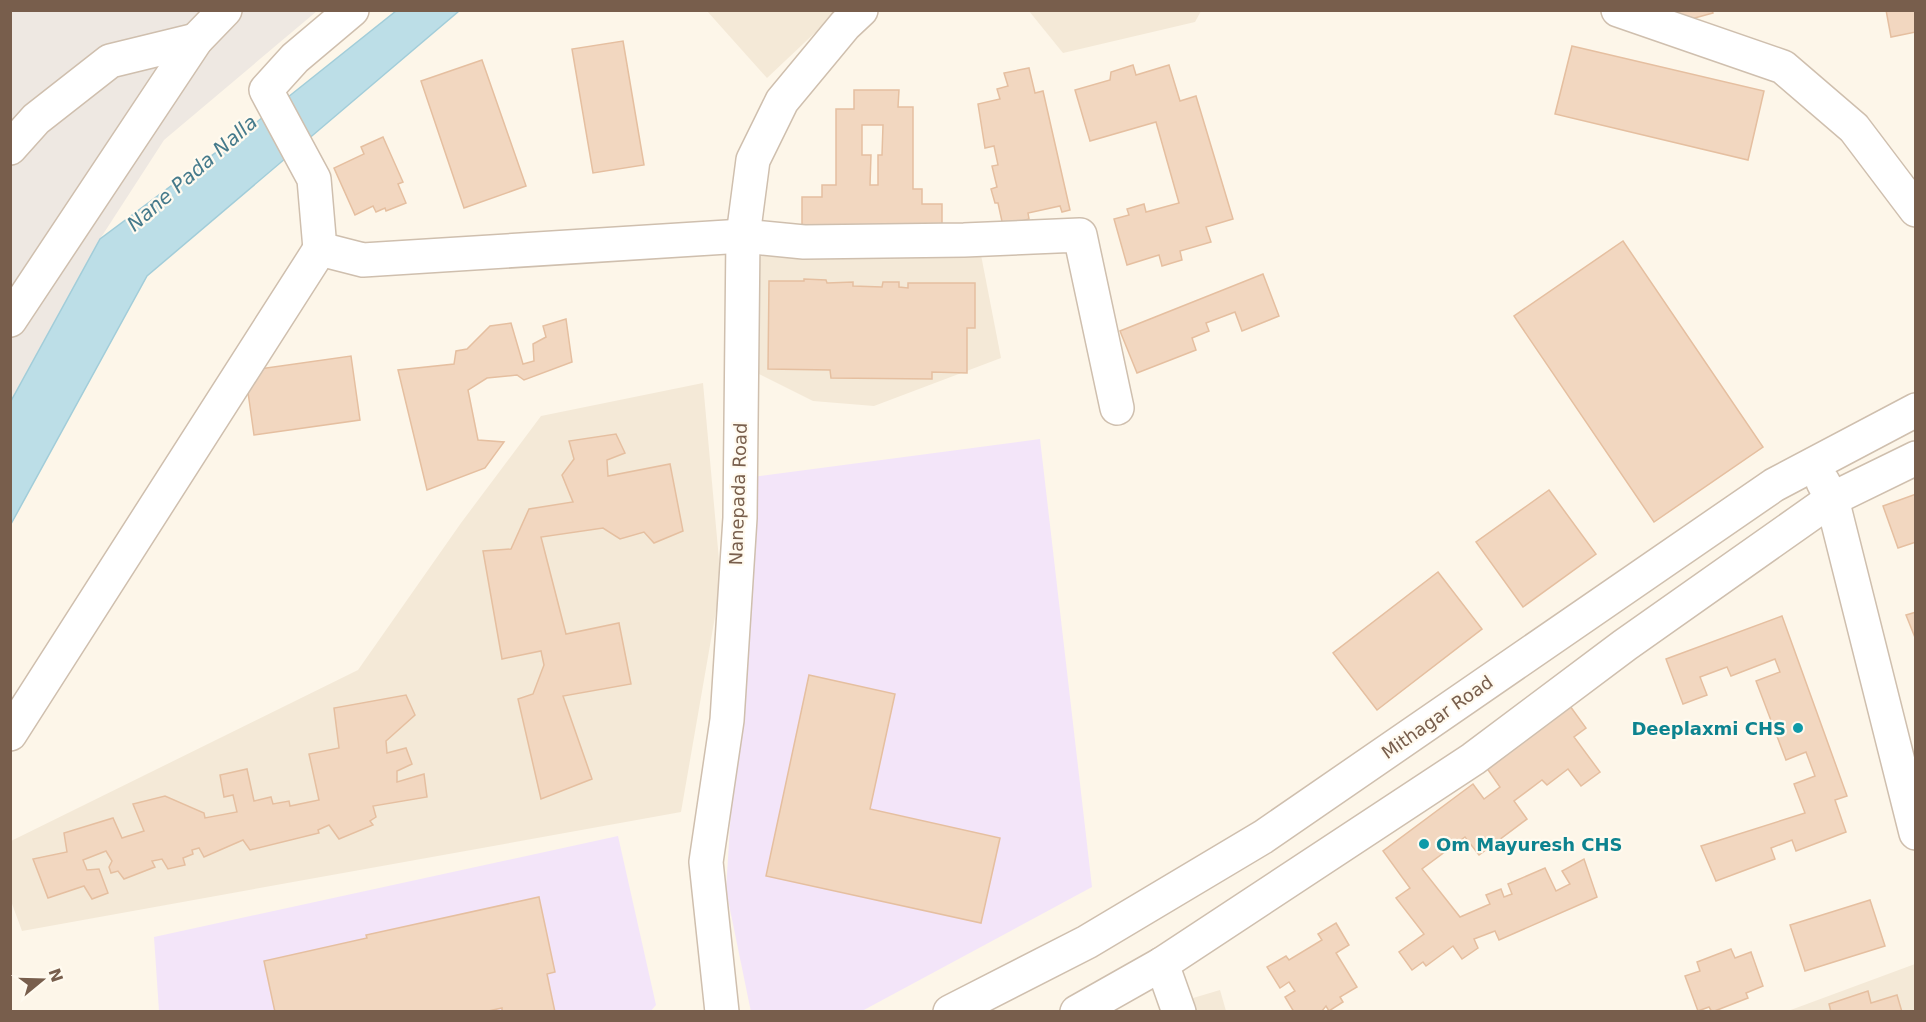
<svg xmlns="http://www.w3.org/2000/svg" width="1926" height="1022" font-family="'DejaVu Sans',sans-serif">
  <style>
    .residential { fill: #f4e9d7 }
    .industrial { fill: #eee8e2 }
    .education { fill: #f3e5f9 }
    .water { fill: #bcdee7; stroke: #a2cdd9; stroke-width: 1.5 }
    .building { fill: #f2d7c0; stroke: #e5bfa0; stroke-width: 1.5; fill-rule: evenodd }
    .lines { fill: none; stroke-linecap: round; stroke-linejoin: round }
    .minor-casing { stroke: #cfbfae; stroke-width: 36 }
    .minor { stroke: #fff; stroke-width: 33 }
    .culture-dot { fill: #0f9aa8; stroke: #fffaef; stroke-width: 2 }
    .labels { text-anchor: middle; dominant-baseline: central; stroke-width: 4.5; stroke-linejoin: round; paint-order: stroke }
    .street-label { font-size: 18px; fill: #785e4c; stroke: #fffaef }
    .culture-label { font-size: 18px; font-weight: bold; fill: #0d838f; stroke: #fffaef; text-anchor: end }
    .water-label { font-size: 20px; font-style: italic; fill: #457a8b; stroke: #fffaef }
  </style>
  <rect width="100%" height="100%" fill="#fdf6e9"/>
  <!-- residential -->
  <g class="residential">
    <path d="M 707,11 L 838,11 L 767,78 Z"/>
    <path d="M 1029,11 L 1201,11 L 1195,22 L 1063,53 Z"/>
    <path d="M 761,254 L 981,255 L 1001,358 L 874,406 L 813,401 L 751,370 Z"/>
    <path d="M 703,383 L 721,582 L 681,812 L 22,931 L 11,901 L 11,841 L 358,670 L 461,523 L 541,416 Z"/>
    <path d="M 1915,964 L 1915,1011 L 1788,1011 Z"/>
    <path d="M 1220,990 L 1226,1011 L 1165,1011 L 1163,1007 Z"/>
  </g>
  <!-- industrial -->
  <path class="industrial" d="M 11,11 L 317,11 L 164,140 L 100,239 L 11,401 Z"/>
  <!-- education -->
  <g class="education">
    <path d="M 1040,439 L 1092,887 L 862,1011 L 751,1012 L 726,890 L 752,477 Z"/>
    <path d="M 618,836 L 656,1005 L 650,1012 L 159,1011 L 154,937 Z"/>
  </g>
  <!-- water -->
  <path class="water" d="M 396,11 L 459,11 L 147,276 L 11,524 L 11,401 L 100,239 L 258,121 Z"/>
  <!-- building -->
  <g class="building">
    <path d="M 1665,10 L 1712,10 L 1713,13 L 1669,25 Z"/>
    <path d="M 1886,10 L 1916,10 L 1916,32 L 1891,37 Z"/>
    <path d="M 623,41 L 644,165 L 593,173 L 572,49 Z"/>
    <path d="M 1572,46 L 1764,91 L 1748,160 L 1555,114 Z"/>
    <path d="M 482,60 L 526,186 L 464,208 L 421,81 Z"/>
    <path d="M 1133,65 L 1136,75 L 1169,65 L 1180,101 L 1196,96 L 1233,219 L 1206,227 L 1211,242 L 1180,251 L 1182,260 L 1162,266 L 1159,255 L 1127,265 L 1114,219 L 1129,215 L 1127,209 L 1144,204 L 1146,212 L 1179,203 L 1156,122 L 1090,141 L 1075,90 L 1110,80 L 1111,72 Z"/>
    <path d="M 1029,68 L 1035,93 L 1043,91 L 1070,210 L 1062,212 L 1060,206 L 1028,213 L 1029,219 L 1003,226 L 998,203 L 995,203 L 991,189 L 997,187 L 992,166 L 998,165 L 994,146 L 985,148 L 978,104 L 1000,99 L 997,89 L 1008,86 L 1004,73 Z"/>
    <path d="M 854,90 L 899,90 L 898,107 L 913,107 L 913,189 L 922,189 L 922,204 L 942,204 L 942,231 L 916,226 L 802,225 L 802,197 L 822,197 L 822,185 L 836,185 L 836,109 L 854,109 ZM 862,125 L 883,125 L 882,155 L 878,155 L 878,185 L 870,185 L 871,155 L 862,155 Z"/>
    <path d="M 383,137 L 403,182 L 398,184 L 406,203 L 386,211 L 385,208 L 376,212 L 373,206 L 355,215 L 334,168 L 364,154 L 361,147 Z"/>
    <path d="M 1623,241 L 1763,447 L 1654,522 L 1514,316 Z"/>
    <path d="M 1263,274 L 1279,316 L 1242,331 L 1235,312 L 1206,323 L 1209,331 L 1192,338 L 1196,350 L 1137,373 L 1120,331 Z"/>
    <path d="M 804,279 L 826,280 L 827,283 L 853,282 L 853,286 L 882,287 L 883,282 L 899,282 L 899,287 L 908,288 L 908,283 L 975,283 L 975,328 L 967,328 L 967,373 L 932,372 L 932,379 L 831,378 L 830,370 L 768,369 L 769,281 L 804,281 Z"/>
    <path d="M 566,319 L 572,362 L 524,380 L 517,375 L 487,378 L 468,390 L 478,440 L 504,442 L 485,468 L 427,490 L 398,370 L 454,364 L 456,351 L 467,349 L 490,326 L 511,323 L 523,364 L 534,361 L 533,344 L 546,337 L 543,326 Z"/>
    <path d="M 351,356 L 360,420 L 254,435 L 245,371 Z"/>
    <path d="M 616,434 L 625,453 L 607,460 L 608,476 L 670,464 L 683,531 L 654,543 L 644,532 L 620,539 L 603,528 L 541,537 L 566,634 L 619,623 L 631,684 L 563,696 L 592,779 L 541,799 L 518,699 L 533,694 L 544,665 L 541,651 L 502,659 L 483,551 L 511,549 L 529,509 L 573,502 L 562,475 L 574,459 L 569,441 Z"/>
    <path d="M 1549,490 L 1596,554 L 1523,607 L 1476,542 Z"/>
    <path d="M 1916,494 L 1916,542 L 1898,548 L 1883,506 Z"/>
    <path d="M 1438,572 L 1482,629 L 1377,710 L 1333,653 Z"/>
    <path d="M 1916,612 L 1916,640 L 1906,615 Z"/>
    <path d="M 1782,616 L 1847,796 L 1835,800 L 1846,832 L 1796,851 L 1792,840 L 1771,848 L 1775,859 L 1716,881 L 1701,846 L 1805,813 L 1794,784 L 1815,776 L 1806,752 L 1786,760 L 1756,681 L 1780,672 L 1775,659 L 1731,676 L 1727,667 L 1700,677 L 1707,695 L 1683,704 L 1666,659 Z"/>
    <path d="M 809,675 L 895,694 L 870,809 L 1000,838 L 981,923 L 766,876 Z"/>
    <path d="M 406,695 L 415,715 L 386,741 L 387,753 L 406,748 L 412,764 L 397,771 L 397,782 L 424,774 L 427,797 L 373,806 L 376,817 L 370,821 L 373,825 L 339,839 L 329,825 L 318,830 L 319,833 L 250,850 L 243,840 L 204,857 L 199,848 L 192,850 L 193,854 L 183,858 L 185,865 L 168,869 L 162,859 L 152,861 L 155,867 L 124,879 L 118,871 L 111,873 L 109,867 L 112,861 L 106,851 L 83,860 L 87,870 L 99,869 L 108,893 L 92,899 L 84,886 L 48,898 L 33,859 L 67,852 L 64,833 L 113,818 L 122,838 L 144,831 L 133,804 L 165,796 L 204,813 L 205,818 L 237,812 L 233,795 L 224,797 L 220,775 L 247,769 L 254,801 L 271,797 L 273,804 L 289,801 L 290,806 L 319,800 L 309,754 L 339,748 L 334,708 Z"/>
    <path d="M 1570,706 L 1586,728 L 1574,737 L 1600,772 L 1581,786 L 1568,769 L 1547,785 L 1542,780 L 1514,801 L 1527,819 L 1479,855 L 1465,837 L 1422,869 L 1460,917 L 1490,904 L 1486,895 L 1501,889 L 1504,897 L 1512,894 L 1508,884 L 1545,868 L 1556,891 L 1570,884 L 1562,871 L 1584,859 L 1597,897 L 1499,940 L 1495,931 L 1474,939 L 1478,948 L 1462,959 L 1453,946 L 1426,966 L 1423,962 L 1412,970 L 1399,952 L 1424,934 L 1396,898 L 1410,888 L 1383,851 L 1473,784 L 1484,799 L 1500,787 L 1486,767 Z"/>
    <path d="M 539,897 L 555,972 L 547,974 L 555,1012 L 502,1012 L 502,1008 L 484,1012 L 275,1012 L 264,961 L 367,938 L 366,935 Z"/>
    <path d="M 1870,900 L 1885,946 L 1805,971 L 1790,925 Z"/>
    <path d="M 1336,923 L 1349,945 L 1336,953 L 1357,987 L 1340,997 L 1343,1002 L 1329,1011 L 1326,1006 L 1321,1012 L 1294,1012 L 1285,997 L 1295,991 L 1289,982 L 1280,988 L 1267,967 L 1286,956 L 1289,960 L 1322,940 L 1318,934 Z"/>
    <path d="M 1731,949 L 1735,958 L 1751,952 L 1763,986 L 1746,993 L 1748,998 L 1712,1012 L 1709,1007 L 1698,1011 L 1685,976 L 1700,971 L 1697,962 Z"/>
    <path d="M 1868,991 L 1871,1003 L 1897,995 L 1902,1012 L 1831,1012 L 1829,1004 Z"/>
  </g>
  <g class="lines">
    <defs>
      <g id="minor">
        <path d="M 352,10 L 295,58 L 266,90 L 314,179 L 320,249 L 363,260 L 743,236 L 804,242 L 964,240 L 1080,235 L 1117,408"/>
        <path d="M 1618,10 L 1783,67 L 1854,128 L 1916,210"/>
        <path d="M 10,148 L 36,119 L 110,61 L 196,40"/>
        <path d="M 10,320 L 196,40 L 225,10"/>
        <path d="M 1823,482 L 1832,499 L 1916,833"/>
        <path d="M 10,734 L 320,249"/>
        <path d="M 1162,964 L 1179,1012"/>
        <path d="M 722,1012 L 706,862 L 727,720 L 740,518 L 743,236 L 753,160 L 782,101 L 845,25 L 861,10"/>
        <path d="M 950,1012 L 1087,942 L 1263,837 L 1774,485 L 1916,410"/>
        <path d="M 1077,1012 L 1162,964 L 1473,759 L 1625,645 L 1832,499 L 1916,458"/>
      </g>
    </defs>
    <!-- minor casing -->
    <use href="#minor" class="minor-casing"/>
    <!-- minor -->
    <use href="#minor" class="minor"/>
  </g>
  <!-- markers -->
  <g class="culture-dot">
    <circle cx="1798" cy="728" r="6"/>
    <circle cx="1424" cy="844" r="6"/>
  </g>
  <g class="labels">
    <!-- street labels -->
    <g class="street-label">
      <text transform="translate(738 494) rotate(-88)">Nanepada Road</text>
      <text transform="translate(1437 717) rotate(-35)">Mithagar Road</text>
    </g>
    <!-- culture labels -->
    <g class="culture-label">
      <text x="1786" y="728">Deeplaxmi CHS</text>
      <text x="1436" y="844" text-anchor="start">Om Mayuresh CHS</text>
    </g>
    <!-- water labels -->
    <g class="water-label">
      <text transform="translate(192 173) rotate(-41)">Nane Pada Nalla</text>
    </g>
  </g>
  <!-- border -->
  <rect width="1926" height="1022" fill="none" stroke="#785e4c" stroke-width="24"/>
  <!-- north arrow -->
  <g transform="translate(42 980) rotate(71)" stroke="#fffaef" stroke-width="4.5" paint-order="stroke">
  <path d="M0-4.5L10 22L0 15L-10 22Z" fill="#785e4c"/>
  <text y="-9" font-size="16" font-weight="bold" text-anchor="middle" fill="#785e4c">N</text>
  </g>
</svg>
